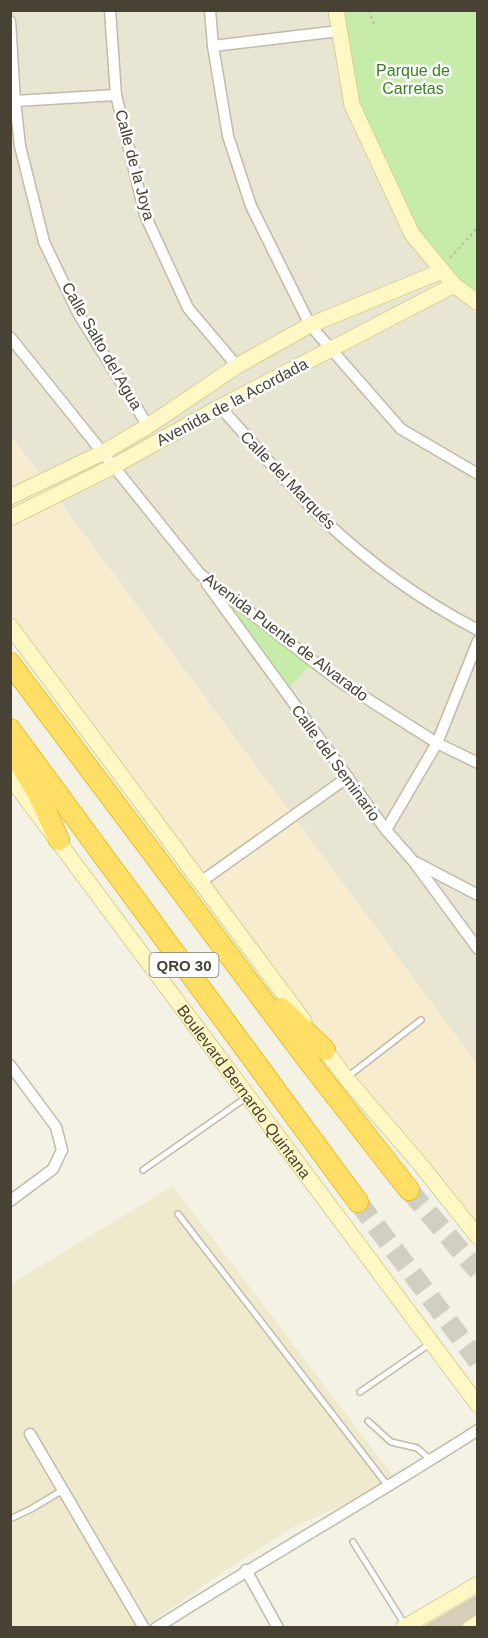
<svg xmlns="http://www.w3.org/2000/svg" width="488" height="1638" font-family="Helvetica,sans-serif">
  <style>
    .residential { fill: #e9e5d3 }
    .commercial { fill: #f8ecce }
    .education { fill: #efeace }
    .green { fill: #c6ecaa }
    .building { fill: #d7cfba; stroke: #d2c8ac; stroke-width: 1.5 }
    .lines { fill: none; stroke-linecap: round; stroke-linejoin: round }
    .highway-tunnel { stroke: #d1cfc2; stroke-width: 20; stroke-dasharray: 20 10; stroke-linecap: butt }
    .lane-casing { stroke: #c1bba7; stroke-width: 8 }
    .street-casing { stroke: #c1bba7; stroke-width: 13 }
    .secondary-casing { stroke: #d8cf91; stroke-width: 17 }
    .highway-casing { stroke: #ebbc28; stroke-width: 22 }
    .path { stroke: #c4ba97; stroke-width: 2; stroke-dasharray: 3 3; stroke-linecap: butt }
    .lane { stroke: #fff; stroke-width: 5 }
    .street { stroke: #fff; stroke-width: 10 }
    .secondary { stroke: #fff8c5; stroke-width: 15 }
    .highway { stroke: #ffdf66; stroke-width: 20 }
    .labels { text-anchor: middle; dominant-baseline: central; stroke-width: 5; stroke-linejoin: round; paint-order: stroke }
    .shield { fill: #fff; stroke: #7e7b71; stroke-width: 1.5 }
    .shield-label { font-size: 15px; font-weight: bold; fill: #474234 }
    .park-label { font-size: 16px; fill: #397f22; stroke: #fff }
    .street-label { font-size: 16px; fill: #474234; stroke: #fff }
  </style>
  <rect width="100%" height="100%" fill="#f4f2e5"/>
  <!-- residential -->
  <path class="residential" d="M 10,11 L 477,11 L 477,1064 L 11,436 Z"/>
  <!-- commercial -->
  <path class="commercial" d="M 10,436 L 477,1064 L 477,1237 L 346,1078 L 11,626 Z"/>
  <!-- education -->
  <path class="education" d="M 173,1186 L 397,1481 L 292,1528 L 229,1568 L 145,1627 L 11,1628 L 11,1284 Z"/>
  <!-- green -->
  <g class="green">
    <path d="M 336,11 L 477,11 L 477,303 L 412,234 L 352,105 Z"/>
    <path d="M 200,574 L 315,660 L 284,693 Z"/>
  </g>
  <!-- building -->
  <path class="building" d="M 477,1596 L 477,1613 L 465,1620 L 458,1628 L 423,1628 Z"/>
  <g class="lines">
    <!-- highway-tunnel -->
    <g class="highway-tunnel">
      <path d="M 409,1190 L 478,1271"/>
      <path d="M 358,1202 L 478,1361"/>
    </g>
    <defs>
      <g id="lane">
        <path d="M 346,1078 L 421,1020"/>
        <path d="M 143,1170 L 247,1097"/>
        <path d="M 178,1214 L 388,1486"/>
        <path d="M 360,1392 L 431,1343"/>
        <path d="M 368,1421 L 391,1442 L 417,1448 L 431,1460"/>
        <path d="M 10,1519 L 31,1509 L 63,1490"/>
        <path d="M 353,1542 L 405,1625"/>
      </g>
      <g id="street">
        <path d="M 110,10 L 116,95 L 145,215 L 188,308 L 237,366"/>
        <path d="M 210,10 L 213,46 L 228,136 L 251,206 L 310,325 L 401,429 L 478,474"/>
        <path d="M 10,21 L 15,101 L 20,146 L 44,242 L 78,313 L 148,426"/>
        <path d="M 213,46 L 339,31 L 340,25"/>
        <path d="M 15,101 L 116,95"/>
        <path d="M 10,337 L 200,574 L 339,681 L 437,743 L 478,763"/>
        <path d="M 220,407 C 254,444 286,483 322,518 C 368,562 422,601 478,630"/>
        <path d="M 207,584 L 386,830 L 414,862 L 478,949"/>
        <path d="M 386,830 L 437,743 L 478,641"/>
        <path d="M 417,863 L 478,895"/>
        <path d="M 202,881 L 348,777"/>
        <path d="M 10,1065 L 56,1127 L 62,1150 L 53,1169 L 10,1201"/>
        <path d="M 30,1434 L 144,1628"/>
        <path d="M 246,1570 L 278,1628"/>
        <path d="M 156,1628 C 262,1560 372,1498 478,1430"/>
      </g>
      <g id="secondary">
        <path d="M 336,10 L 352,105 L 412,234 L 454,285 L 478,303"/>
        <path d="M 10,497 L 104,452 L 148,426 L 237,366 L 310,325 L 442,271"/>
        <path d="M 10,518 L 114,466 L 220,407 L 454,285"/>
        <path d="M 10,626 L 304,1021"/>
        <path id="s1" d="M 10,777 L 478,1405"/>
        <path d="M 320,1043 L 346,1078 L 420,1164 L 478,1237"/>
        <path d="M 403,1628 L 478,1584"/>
        <path d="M 470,1628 L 478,1623"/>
      </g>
      <g id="highway">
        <path d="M 10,663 L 309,1062 L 409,1190"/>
        <path d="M 10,729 L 358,1202"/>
        <path d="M 10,747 L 39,796 L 59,840"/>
        <path d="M 281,1008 L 325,1050"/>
      </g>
    </defs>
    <!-- lane casing -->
    <use href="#lane" class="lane-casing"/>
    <!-- street casing -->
    <use href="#street" class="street-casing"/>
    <!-- secondary casing -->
    <use href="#secondary" class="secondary-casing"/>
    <!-- highway casing -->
    <use href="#highway" class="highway-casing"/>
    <!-- path -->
    <g class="path">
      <path d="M 369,10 L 374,25"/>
      <path d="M 450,258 L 478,227"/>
    </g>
    <!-- lane -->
    <use href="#lane" class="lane"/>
    <!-- street -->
    <use href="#street" class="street"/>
    <!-- secondary -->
    <use href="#secondary" class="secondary"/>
    <!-- highway -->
    <use href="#highway" class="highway"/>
  </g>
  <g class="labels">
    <!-- shield labels -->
    <rect class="shield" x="149.5" y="953" width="69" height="24" rx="4.5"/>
    <g class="shield-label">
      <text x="184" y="965">QRO 30</text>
    </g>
    <!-- park labels -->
    <g class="park-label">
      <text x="413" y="70">Parque de<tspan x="413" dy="18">Carretas</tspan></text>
    </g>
    <!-- street labels -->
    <g class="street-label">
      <text transform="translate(135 165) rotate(75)">Calle de la Joya</text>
      <text transform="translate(102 346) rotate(60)">Calle Salto del Agua</text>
      <text transform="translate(232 402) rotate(-28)">Avenida de la Acordada</text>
      <text transform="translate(288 480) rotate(46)">Calle del Marqués</text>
      <text transform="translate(286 637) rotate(37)">Avenida Puente de Alvarado</text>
      <text transform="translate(336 763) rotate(54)">Calle del Seminario</text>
      <text stroke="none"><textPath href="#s1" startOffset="392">Boulevard Bernardo Quintana</textPath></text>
    </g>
  </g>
  <!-- border -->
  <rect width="488" height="1638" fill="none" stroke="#474234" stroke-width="24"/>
</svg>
